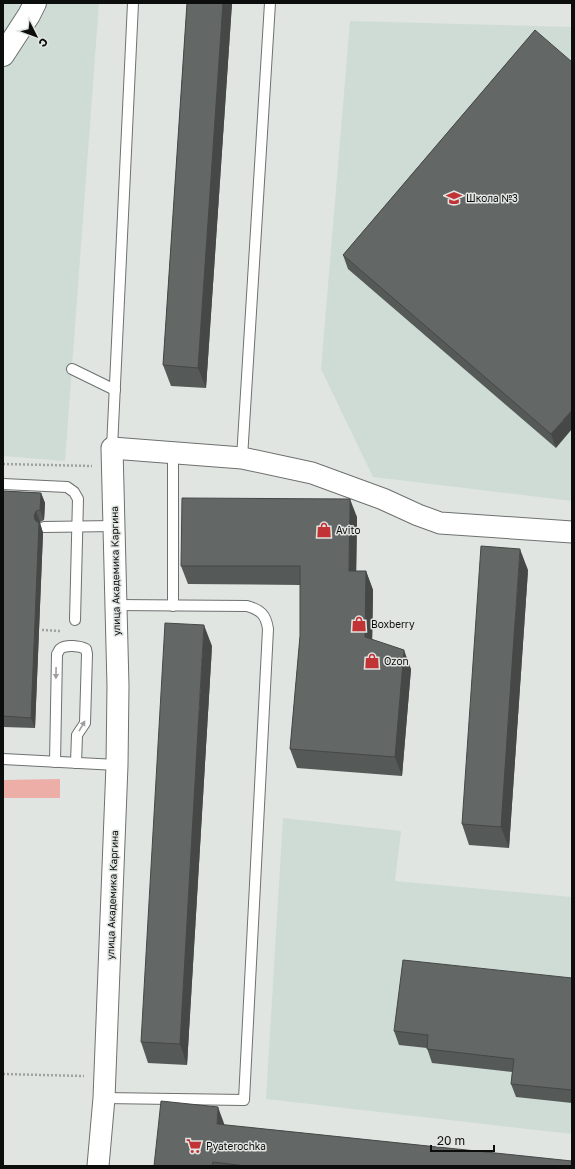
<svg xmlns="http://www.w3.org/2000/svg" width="575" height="1169" font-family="'Golos Text',sans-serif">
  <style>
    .built { fill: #cfdcd6 }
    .green { fill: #eeaea8 }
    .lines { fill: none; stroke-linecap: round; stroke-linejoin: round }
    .lane-casing { stroke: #6d716f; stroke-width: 12 }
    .street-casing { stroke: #6d716f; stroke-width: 23 }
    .secondary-casing { stroke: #6d716f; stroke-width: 24 }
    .path { stroke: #9ea2a0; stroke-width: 2.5; stroke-dasharray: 2 2; stroke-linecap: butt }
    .lane { stroke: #fff; stroke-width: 10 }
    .street { stroke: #fff; stroke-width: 21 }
    .secondary { stroke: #fff; stroke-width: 22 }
    .wall { fill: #555957 }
    .shaded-wall { fill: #454847 }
    .building { fill: #636765; stroke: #454847 }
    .oneway { fill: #9e9f9e }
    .labels { text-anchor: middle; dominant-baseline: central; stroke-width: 3; stroke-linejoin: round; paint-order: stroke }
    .poi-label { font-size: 10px; fill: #0c0e0d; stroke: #e0e5e2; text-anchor: start }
    .street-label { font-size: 10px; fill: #0c0e0d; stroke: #e0e5e2 }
  </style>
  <rect width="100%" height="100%" fill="#e0e5e2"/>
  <!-- built -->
  <g class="built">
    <path d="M 3,3 L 99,3 L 65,461 L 3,456 Z"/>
    <path d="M 350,21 L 572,27 L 572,501 L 373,477 L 321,369 Z"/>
    <path d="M 283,818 L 401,831 L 395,881 L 572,897 L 572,1134 L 266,1099 Z"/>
  </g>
  <!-- green -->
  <path class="green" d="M 60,779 L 60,798 L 3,798 L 3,780 Z"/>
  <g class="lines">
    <defs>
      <g id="lane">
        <path d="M 72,369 L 115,390"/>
        <path d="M 112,448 L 133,3"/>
        <path d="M 242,458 L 270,3"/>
        <path d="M 3,484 L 67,487 L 74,492 L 78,499 L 75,620"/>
        <path d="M 44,527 L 114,526"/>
        <path d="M 173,606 L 173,453"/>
        <path d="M 3,759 L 117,765"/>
        <path d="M 55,762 L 57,654 C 58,653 59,650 60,649 C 66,644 80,646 86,649 L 87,654 L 85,723 L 77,735 L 76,763"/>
        <path d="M 104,1098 L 244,1100 L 268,629 C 266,615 261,610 247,606 L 116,605"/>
      </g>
      <path id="street" d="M 98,1166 L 104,1098 L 117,765 L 118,686 L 112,448 L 242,458 L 312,473 L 383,499 L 418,515 L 440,523 L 572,532"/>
      <path id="secondary" d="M 3,55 L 29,15 L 35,3"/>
    </defs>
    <!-- lane casing -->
    <use href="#lane" class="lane-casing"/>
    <!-- street casing -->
    <use href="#street" class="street-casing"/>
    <!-- secondary casing -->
    <use href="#secondary" class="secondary-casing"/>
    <!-- path -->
    <g class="path">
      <path d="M 3,464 L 92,466"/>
      <path d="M 42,630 L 60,631"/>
      <path d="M 3,1074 L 84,1076"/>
    </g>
    <!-- lane -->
    <use href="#lane" class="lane"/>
    <!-- street -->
    <use href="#street" class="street"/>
    <!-- secondary -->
    <use href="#secondary" class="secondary"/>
  </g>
  <!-- wall -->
  <g class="wall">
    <path d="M 187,3 L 232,3 L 206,388 L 171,386 L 163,365 Z"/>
    <path d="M 535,30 L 556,448 L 348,269 L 343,255 Z"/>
    <path d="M 3,491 L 41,493 L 45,503 L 44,520 L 40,522 L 40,523 L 43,533 L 35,728 L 3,727 Z"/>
    <path d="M 357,517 L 356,571 L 366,571 L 373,590 L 372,639 L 411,669 L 402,776 L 297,768 L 290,749 L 300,636 L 300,585 L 188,584 L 181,566 Z"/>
    <path d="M 528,570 L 509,848 L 469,845 L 462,824 Z"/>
    <path d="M 212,646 L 187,1065 L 148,1063 L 141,1042 Z"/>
    <path d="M 572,978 L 572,1103 L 516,1097 L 511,1084 L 512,1072 L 432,1063 L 427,1048 L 399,1045 L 394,1031 Z"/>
    <path d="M 225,1125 L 572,1166 L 154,1166 Z"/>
  </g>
  <!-- shaded-wall -->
  <g class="shaded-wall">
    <path d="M 223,3 L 232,3 L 206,388 L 198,368 Z"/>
    <path d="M 572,410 L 572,429 L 556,448 L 551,434 Z"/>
    <path d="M 41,493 L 45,503 L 44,520 L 40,510 Z"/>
    <path d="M 350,499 L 357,517 L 356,590 L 349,571 Z"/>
    <path d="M 36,511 L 40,522 L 40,523 L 43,533 L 35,728 L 31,718 L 34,516 Z"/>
    <path d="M 520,549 L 528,570 L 509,848 L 501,827 Z"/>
    <path d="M 366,571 L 373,590 L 372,655 L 365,637 Z"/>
    <path d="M 204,625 L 212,646 L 187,1065 L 180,1044 Z"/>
    <path d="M 404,650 L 411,669 L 402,776 L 395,757 Z"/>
    <path d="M 218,1107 L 225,1126 L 217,1124 Z"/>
  </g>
  <!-- building -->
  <g class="building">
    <path d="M 187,3 L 223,3 L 198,368 L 163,365 Z"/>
    <path d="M 535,30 L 572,62 L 572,410 L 551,434 L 343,255 Z"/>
    <path d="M 3,491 L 41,493 L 40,510 L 36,511 L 34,516 L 35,520 L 39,523 L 31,718 L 3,716 Z"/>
    <path d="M 182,498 L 350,499 L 349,571 L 366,571 L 365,637 L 404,650 L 395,757 L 290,749 L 300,636 L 300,566 L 181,566 Z"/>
    <path d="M 481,546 L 520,549 L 501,827 L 462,824 Z"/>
    <path d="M 165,623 L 204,625 L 180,1044 L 141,1042 Z"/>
    <path d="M 403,960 L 572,978 L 572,1090 L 511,1084 L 514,1059 L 427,1049 L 428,1035 L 394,1031 Z"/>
    <path d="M 161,1101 L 218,1107 L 217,1124 L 572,1161 L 572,1166 L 246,1166 L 213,1162 L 212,1166 L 154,1166 Z"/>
  </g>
  <!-- one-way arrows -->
  <defs><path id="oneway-solid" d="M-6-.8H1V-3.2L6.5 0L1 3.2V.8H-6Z"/></defs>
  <g class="oneway">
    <use href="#oneway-solid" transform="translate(56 673) rotate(91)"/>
    <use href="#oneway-solid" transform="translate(82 726) rotate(-60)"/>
  </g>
  <!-- icons -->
  <defs>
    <symbol id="school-bare" viewBox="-9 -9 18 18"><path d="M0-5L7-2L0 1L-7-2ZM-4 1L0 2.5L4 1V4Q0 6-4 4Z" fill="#c23335" stroke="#e0e5e2" stroke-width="2.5" paint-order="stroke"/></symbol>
    <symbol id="shop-bare" viewBox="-9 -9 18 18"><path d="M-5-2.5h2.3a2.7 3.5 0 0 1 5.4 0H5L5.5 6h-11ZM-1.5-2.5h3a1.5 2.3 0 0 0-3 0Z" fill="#c23335" stroke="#e0e5e2" stroke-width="2.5" paint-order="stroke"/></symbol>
    <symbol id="supermarket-bare" viewBox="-9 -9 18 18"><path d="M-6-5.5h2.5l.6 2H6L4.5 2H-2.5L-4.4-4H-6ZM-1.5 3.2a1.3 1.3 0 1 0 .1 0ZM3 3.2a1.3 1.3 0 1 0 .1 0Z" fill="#c23335" stroke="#e0e5e2" stroke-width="2.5" paint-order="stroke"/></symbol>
  </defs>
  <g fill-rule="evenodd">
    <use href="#school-bare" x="443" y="187" width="22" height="22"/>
    <use href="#shop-bare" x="313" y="519" width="22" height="22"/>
    <use href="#shop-bare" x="348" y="613" width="22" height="22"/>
    <use href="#shop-bare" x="361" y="650" width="22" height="22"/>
    <use href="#supermarket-bare" x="183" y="1135" width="22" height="22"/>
  </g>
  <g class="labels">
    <!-- poi labels -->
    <g class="poi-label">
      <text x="466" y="198">Школа №3</text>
      <text x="336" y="530">Avito</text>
      <text x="371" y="624">Boxberry</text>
      <text x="384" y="661">Ozon</text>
      <text x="206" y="1146">Pyaterochka</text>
    </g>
    <!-- street labels -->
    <g class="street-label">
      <text transform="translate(115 571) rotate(-91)">улица Академика Каргина</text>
      <text transform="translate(112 895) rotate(-88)">улица Академика Каргина</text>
    </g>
  </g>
  <!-- border -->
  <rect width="575" height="1169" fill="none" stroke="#0c0e0d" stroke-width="8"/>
  <!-- north arrow -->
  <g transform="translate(36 36) rotate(132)" stroke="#e0e5e2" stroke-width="3" paint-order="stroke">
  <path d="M0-3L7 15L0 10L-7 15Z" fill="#0c0e0d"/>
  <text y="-6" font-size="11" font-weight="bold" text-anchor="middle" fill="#0c0e0d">С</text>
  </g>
  <!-- scale -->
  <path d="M431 1145v6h63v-6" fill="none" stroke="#0c0e0d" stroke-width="2"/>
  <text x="437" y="1145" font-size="12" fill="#0c0e0d" stroke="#e0e5e2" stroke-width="3" paint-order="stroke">20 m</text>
</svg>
